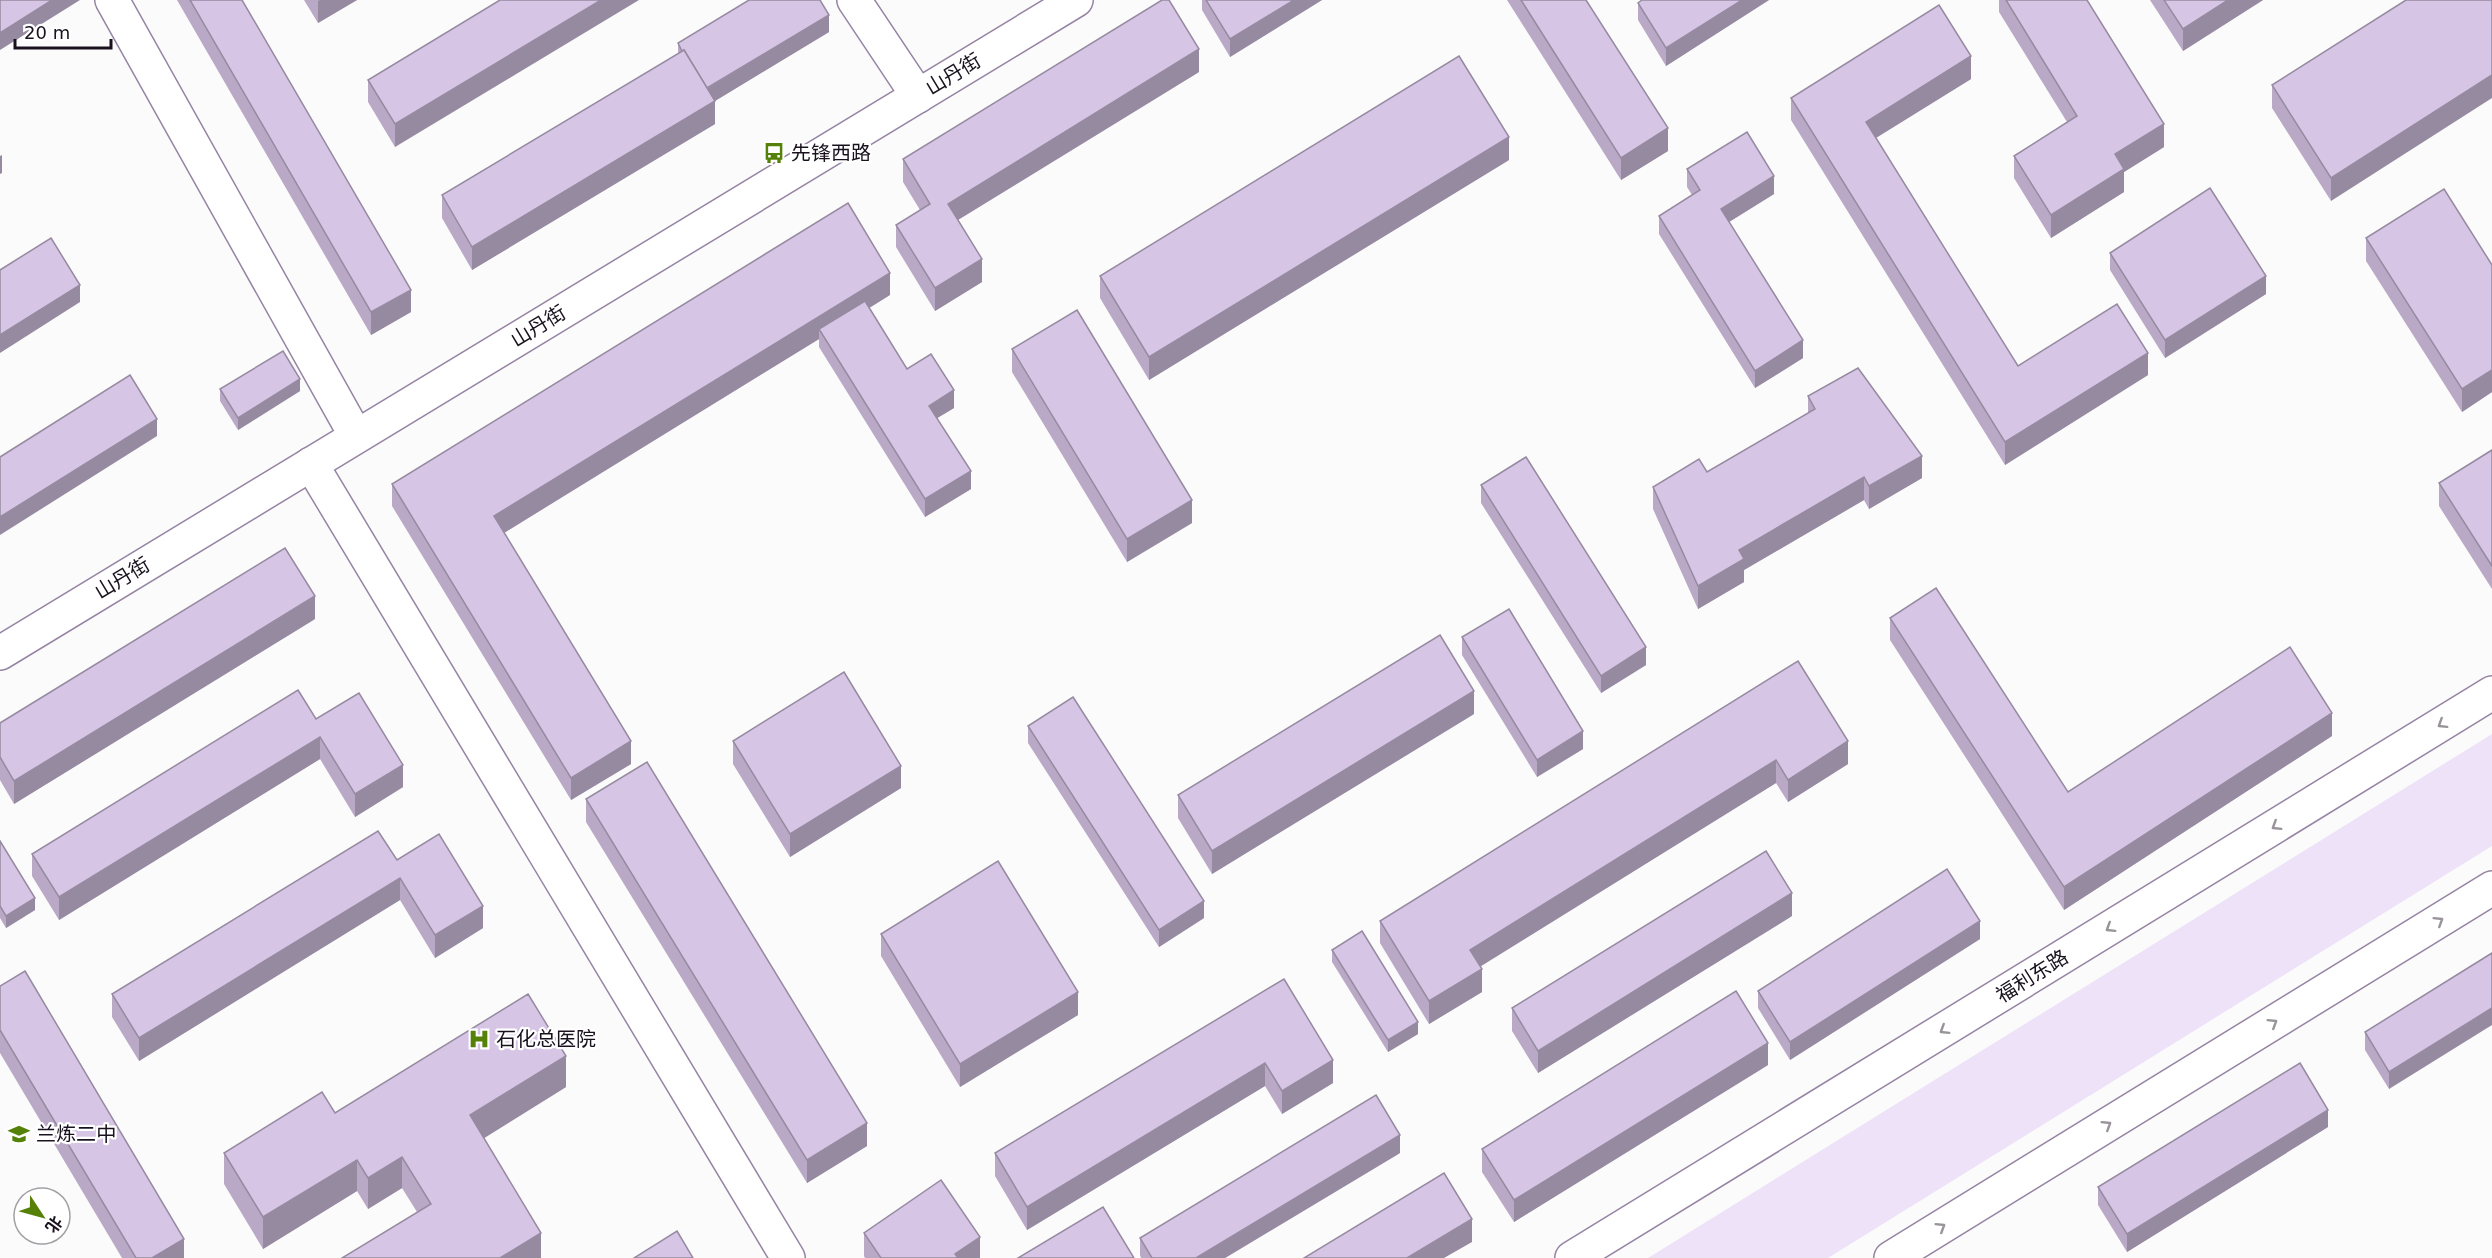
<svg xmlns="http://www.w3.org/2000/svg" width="2492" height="1258" font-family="'DejaVu Sans','Noto Sans SC',sans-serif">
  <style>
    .green { fill: #eee2f8 }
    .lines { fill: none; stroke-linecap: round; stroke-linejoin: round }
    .minor-casing { stroke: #9584a3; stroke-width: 36 }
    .tertiary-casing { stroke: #9584a3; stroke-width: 36 }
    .secondary-casing { stroke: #9584a3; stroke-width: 36 }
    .minor { stroke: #fff; stroke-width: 33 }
    .tertiary { stroke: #fff; stroke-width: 33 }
    .secondary { stroke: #fff; stroke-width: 33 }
    .wall { fill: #b9a9c6 }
    .shaded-wall { fill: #968aa1 }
    .building { fill: #d7c5e6; stroke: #968aa1; stroke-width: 1.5 }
    .oneway { stroke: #98949a }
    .labels { text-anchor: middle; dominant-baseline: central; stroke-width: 4.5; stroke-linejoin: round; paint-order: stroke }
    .street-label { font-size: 20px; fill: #19121e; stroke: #fff }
    .poi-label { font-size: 20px; fill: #19121e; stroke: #fff; text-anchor: start }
  </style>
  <rect width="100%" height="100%" fill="#fbfbfb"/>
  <!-- green -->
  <path class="green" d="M 2492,734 L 2492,846 L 1828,1258 L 1648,1258 Z"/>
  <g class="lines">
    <defs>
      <g id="minor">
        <path d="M 112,0 L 356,436"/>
        <path d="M 854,0 L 918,96"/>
      </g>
      <g id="tertiary">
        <path d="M 311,464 L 788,1258"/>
        <path d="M 0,653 L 1076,0"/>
      </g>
      <g id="secondary">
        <path d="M 1572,1258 L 2492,693"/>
        <path d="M 1891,1258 L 2492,888"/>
      </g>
    </defs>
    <!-- minor casing -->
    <use href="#minor" class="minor-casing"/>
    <!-- tertiary casing -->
    <use href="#tertiary" class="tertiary-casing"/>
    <!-- secondary casing -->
    <use href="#secondary" class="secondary-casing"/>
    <!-- minor -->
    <use href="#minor" class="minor"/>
    <!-- tertiary -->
    <use href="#tertiary" class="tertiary"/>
    <!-- secondary -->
    <use href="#secondary" class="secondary"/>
  </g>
  <!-- wall -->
  <g class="wall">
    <path d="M 177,0 L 242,0 L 411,312 L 371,335 Z"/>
    <path d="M 304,0 L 357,0 L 318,23 Z"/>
    <path d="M 500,0 L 395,147 L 368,102 L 368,80 Z"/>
    <path d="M 1202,0 L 1322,0 L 1230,57 L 1202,10 Z"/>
    <path d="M 1507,0 L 1586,0 L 1668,151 L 1621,180 Z"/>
    <path d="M 1769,0 L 1666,66 L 1638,20 L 1638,3 Z"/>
    <path d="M 1999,0 L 2087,0 L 2164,147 L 2124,172 L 2124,192 L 2051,238 L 2014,178 L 2014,156 L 2067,122 L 1999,12 Z"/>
    <path d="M 2150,0 L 2263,0 L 2183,51 Z"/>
    <path d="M 2406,0 L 2331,201 L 2272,108 L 2272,85 Z"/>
    <path d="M 829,32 L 715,101 L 715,124 L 472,270 L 442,218 L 442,195 L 678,54 L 678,43 Z"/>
    <path d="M 1199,72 L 958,220 L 982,282 L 935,311 L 896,247 L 896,225 L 920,210 L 903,182 L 903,159 Z"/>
    <path d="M 1971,79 L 1876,138 L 2018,366 L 2148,375 L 2005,465 L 1791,120 L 1791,98 Z"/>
    <path d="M 1509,160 L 1149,380 L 1100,298 L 1100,276 Z"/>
    <path d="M 1687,169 L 1774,194 L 1729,222 L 1803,358 L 1755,388 L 1659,234 L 1659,216 L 1692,195 L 1687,187 Z"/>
    <path d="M 2366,238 L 2492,265 L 2492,392 L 2462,412 L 2366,261 Z"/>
    <path d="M 2110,253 L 2266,294 L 2165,358 L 2110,270 Z"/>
    <path d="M 890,295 L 869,308 L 907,369 L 954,408 L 937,418 L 971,489 L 925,517 L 819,347 L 819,339 L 504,533 L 631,764 L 571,800 L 392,506 L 392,484 Z"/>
    <path d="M 1012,349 L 1192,523 L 1127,562 L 1012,372 Z"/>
    <path d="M 220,389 L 300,391 L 238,430 L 220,401 Z"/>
    <path d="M 1808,396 L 1922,478 L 1869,509 L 1864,500 L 1744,570 L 1744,582 L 1698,609 L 1653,509 L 1653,487 L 1707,472 L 1808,413 Z"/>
    <path d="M 2492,450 L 2492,589 L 2439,506 L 2439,483 Z"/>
    <path d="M 1481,485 L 1646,665 L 1601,693 L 1481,503 Z"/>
    <path d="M 1890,618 L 2068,792 L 2332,736 L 2064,910 L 1890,640 Z"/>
    <path d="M 315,619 L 14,804 L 0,780 L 0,723 Z"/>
    <path d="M 1462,637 L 1583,749 L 1537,777 L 1462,655 Z"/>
    <path d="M 1798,661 L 1848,764 L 1788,802 L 1776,783 L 1480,966 L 1482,992 L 1429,1024 L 1380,943 L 1380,921 Z"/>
    <path d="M 1474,714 L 1212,874 L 1178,818 L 1178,795 Z"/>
    <path d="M 316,719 L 403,787 L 355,817 L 320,759 L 59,920 L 32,876 L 32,854 Z"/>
    <path d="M 1028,726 L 1204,918 L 1159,947 L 1028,743 Z"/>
    <path d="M 733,741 L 901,788 L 790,857 L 733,764 Z"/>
    <path d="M 586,799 L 867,1146 L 807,1183 L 586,822 Z"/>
    <path d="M 0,841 L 35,910 L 6,928 L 0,918 Z"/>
    <path d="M 397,860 L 483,928 L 435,958 L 400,900 L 139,1061 L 112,1017 L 112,994 Z"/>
    <path d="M 1792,916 L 1538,1073 L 1512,1031 L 1512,1008 Z"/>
    <path d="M 881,934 L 1078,1015 L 960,1087 L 881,956 Z"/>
    <path d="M 1980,939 L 1790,1060 L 1758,1008 L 1758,991 Z"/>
    <path d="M 1332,950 L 1418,1034 L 1388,1052 L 1332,962 Z"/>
    <path d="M 2492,953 L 2389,1089 L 2365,1050 L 2365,1032 Z"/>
    <path d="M 1284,979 L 1333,1083 L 1282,1114 L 1265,1086 L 1027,1230 L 995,1176 L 995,1153 Z"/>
    <path d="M 0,986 L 184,1258 L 122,1258 L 0,1053 Z"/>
    <path d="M 1768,1065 L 1514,1222 L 1482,1172 L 1482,1149 Z"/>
    <path d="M 566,1087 L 483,1138 L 541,1258 L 417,1212 L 402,1188 L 368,1209 L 357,1191 L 263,1249 L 224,1184 L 224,1153 L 335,1113 Z"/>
    <path d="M 2328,1127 L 2127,1252 L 2098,1205 L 2098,1187 Z"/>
    <path d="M 1400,1153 L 1225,1258 L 1141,1258 L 1140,1255 L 1140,1238 Z"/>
    <path d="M 864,1233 L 980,1258 L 865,1258 L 864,1256 Z"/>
  </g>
  <!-- shaded-wall -->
  <g class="shaded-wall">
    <path d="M 52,0 L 80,0 L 0,50 L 0,33 Z"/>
    <path d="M 320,0 L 357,0 L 318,23 L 318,1 Z"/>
    <path d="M 601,0 L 639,0 L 395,147 L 395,124 Z"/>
    <path d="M 1294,0 L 1322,0 L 1230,57 L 1230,39 Z"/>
    <path d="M 1742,0 L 1769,0 L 1666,66 L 1666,48 Z"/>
    <path d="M 2228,0 L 2263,0 L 2183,51 L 2183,29 Z"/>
    <path d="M 829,15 L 829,32 L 705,107 L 705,90 Z"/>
    <path d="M 1199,49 L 1199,72 L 948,226 L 948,204 Z"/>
    <path d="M 1971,56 L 1971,79 L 1866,144 L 1866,122 Z"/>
    <path d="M 2492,75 L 2492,98 L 2331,201 L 2331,178 Z"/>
    <path d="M 715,101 L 715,124 L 472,270 L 472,247 Z"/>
    <path d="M 2164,124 L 2164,147 L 2124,172 L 2124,192 L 2051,238 L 2051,215 L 2115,154 Z"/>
    <path d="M 1668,128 L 1668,151 L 1621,180 L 1621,158 Z"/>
    <path d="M 1509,137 L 1509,160 L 1149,380 L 1149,357 Z"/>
    <path d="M 2,155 L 2,173 L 0,174 L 0,156 Z"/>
    <path d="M 1774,176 L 1774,194 L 1721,227 L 1721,209 Z"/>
    <path d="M 982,259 L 982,282 L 935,311 L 935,288 Z"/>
    <path d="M 890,273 L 890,295 L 824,336 L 819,329 L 819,339 L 494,539 L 494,516 Z"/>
    <path d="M 2266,276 L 2266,294 L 2165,358 L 2165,340 Z"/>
    <path d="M 80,285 L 80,302 L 0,353 L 0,335 Z"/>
    <path d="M 411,290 L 411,312 L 371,335 L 371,312 Z"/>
    <path d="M 1803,340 L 1803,358 L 1755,388 L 1755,371 Z"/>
    <path d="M 2148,353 L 2148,375 L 2005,465 L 2005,442 Z"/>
    <path d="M 2492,370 L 2492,392 L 2462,412 L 2462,389 Z"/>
    <path d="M 300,379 L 300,391 L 238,430 L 238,418 Z"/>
    <path d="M 954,390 L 954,408 L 929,423 L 929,406 Z"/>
    <path d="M 157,419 L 157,436 L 0,535 L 0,517 Z"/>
    <path d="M 1922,456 L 1922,478 L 1869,509 L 1869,486 Z"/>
    <path d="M 971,471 L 971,489 L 925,517 L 925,499 Z"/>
    <path d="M 1864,477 L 1864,500 L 1744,570 L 1744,582 L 1698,609 L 1698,586 L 1739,550 Z"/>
    <path d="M 1192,500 L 1192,523 L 1127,562 L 1127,539 Z"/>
    <path d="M 315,596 L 315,619 L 14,804 L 14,781 Z"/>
    <path d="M 1646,647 L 1646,665 L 1601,693 L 1601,676 Z"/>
    <path d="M 1474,691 L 1474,714 L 1212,874 L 1212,851 Z"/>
    <path d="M 2332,713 L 2332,736 L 2064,910 L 2064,887 Z"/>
    <path d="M 1583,731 L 1583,749 L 1537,777 L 1537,760 Z"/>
    <path d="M 320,737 L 320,759 L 59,920 L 59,897 Z"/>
    <path d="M 631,741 L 631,764 L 571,800 L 571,778 Z"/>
    <path d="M 1848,741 L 1848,764 L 1788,802 L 1788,780 Z"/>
    <path d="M 1776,760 L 1776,783 L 1470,973 L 1470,950 Z"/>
    <path d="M 403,765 L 403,787 L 355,817 L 355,794 Z"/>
    <path d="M 901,766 L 901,788 L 790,857 L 790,834 Z"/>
    <path d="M 400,878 L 400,900 L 139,1061 L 139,1038 Z"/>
    <path d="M 1792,893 L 1792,916 L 1538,1073 L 1538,1051 Z"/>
    <path d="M 35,898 L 35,910 L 6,928 L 6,916 Z"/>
    <path d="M 1204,901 L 1204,918 L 1159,947 L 1159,930 Z"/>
    <path d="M 483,906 L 483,928 L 435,958 L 435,935 Z"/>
    <path d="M 1980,921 L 1980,939 L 1790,1060 L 1790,1042 Z"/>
    <path d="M 1482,969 L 1482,992 L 1429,1024 L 1429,1001 Z"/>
    <path d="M 1078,992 L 1078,1015 L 960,1087 L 960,1064 Z"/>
    <path d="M 2492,1008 L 2492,1025 L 2389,1089 L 2389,1072 Z"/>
    <path d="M 1418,1022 L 1418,1034 L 1388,1052 L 1388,1040 Z"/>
    <path d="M 1768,1043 L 1768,1065 L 1514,1222 L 1514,1200 Z"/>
    <path d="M 566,1056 L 566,1087 L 470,1147 L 470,1115 Z"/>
    <path d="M 1333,1060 L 1333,1083 L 1282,1114 L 1282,1091 Z"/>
    <path d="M 1265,1063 L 1265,1086 L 1027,1230 L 1027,1207 Z"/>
    <path d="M 2328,1110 L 2328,1127 L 2127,1252 L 2127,1234 Z"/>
    <path d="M 867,1123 L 867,1146 L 807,1183 L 807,1160 Z"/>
    <path d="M 1400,1135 L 1400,1153 L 1225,1258 L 1196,1258 Z"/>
    <path d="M 402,1157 L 402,1188 L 368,1209 L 368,1178 Z"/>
    <path d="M 357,1160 L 357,1191 L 263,1249 L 263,1217 Z"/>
    <path d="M 1472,1219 L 1472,1242 L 1444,1258 L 1407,1258 Z"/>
    <path d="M 541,1233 L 541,1258 L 500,1258 Z"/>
    <path d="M 980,1237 L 980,1258 L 955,1258 L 955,1254 Z"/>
    <path d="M 184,1239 L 184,1258 L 152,1258 Z"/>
  </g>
  <!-- building -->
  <g class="building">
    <path d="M 0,0 L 52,0 L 0,33 Z"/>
    <path d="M 190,0 L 242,0 L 411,290 L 371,312 Z"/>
    <path d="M 500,0 L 601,0 L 395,124 L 368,80 Z"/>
    <path d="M 749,0 L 820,0 L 829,15 L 707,88 L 684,50 L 682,51 L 678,43 Z"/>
    <path d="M 1162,0 L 1169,0 L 1199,49 L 948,204 L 982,259 L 935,288 L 896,225 L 930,204 L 903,159 Z"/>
    <path d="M 1206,0 L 1294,0 L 1230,39 Z"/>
    <path d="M 1521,0 L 1586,0 L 1668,128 L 1621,158 Z"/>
    <path d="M 1642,0 L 1742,0 L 1666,48 L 1638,3 Z"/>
    <path d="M 2006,0 L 2087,0 L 2164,124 L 2115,154 L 2124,169 L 2051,215 L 2014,156 L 2077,116 Z"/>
    <path d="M 2164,0 L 2228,0 L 2183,29 Z"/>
    <path d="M 2406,0 L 2492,0 L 2492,75 L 2331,178 L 2272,85 Z"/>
    <path d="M 1939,5 L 1971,56 L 1866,122 L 2018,366 L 2117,304 L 2148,353 L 2005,442 L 1791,98 Z"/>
    <path d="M 684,50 L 715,101 L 472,247 L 442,195 Z"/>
    <path d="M 1459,56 L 1509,137 L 1149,357 L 1100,276 Z"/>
    <path d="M 1747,132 L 1774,176 L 1721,209 L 1803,340 L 1755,371 L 1659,216 L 1700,190 L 1687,169 Z"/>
    <path d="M 2210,188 L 2266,276 L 2165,340 L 2110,253 Z"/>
    <path d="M 2444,189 L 2492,265 L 2492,370 L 2462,389 L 2366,238 Z"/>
    <path d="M 848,203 L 890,273 L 494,516 L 631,741 L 571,778 L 392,484 Z"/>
    <path d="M 51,238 L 80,285 L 0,335 L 0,270 Z"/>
    <path d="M 865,301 L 907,369 L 931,354 L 954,390 L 929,406 L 971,471 L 925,499 L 819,329 Z"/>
    <path d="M 1077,310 L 1192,500 L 1127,539 L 1012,349 Z"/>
    <path d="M 283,351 L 300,379 L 238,418 L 220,389 Z"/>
    <path d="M 1858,368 L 1922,456 L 1869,486 L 1864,477 L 1739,550 L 1744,559 L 1698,586 L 1653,487 L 1699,459 L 1707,472 L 1815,409 L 1808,396 Z"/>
    <path d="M 130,375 L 157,419 L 0,517 L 0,457 Z"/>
    <path d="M 2492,450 L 2492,566 L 2439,483 Z"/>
    <path d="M 1526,457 L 1646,647 L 1601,676 L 1481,485 Z"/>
    <path d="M 285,548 L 315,596 L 14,781 L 0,757 L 0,723 Z"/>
    <path d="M 1936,588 L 2068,792 L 2290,647 L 2332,713 L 2064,887 L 1890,618 Z"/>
    <path d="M 1509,609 L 1583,731 L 1537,760 L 1462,637 Z"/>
    <path d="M 1440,635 L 1474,691 L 1212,851 L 1178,795 Z"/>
    <path d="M 1798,661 L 1848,741 L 1788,780 L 1776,760 L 1470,950 L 1482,969 L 1429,1001 L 1380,921 Z"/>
    <path d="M 844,672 L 901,766 L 790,834 L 733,741 Z"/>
    <path d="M 298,690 L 316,719 L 359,693 L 403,765 L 355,794 L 320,737 L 59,897 L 32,854 Z"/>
    <path d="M 1073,697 L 1204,901 L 1159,930 L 1028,726 Z"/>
    <path d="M 647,762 L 867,1123 L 807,1160 L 586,799 Z"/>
    <path d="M 378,831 L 397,860 L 439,834 L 483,906 L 435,935 L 400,878 L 139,1038 L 112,994 Z"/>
    <path d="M 0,841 L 35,898 L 6,916 L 0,906 Z"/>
    <path d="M 1766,851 L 1792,893 L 1538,1051 L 1512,1008 Z"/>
    <path d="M 998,861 L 1078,992 L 960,1064 L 881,934 Z"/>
    <path d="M 1947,869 L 1980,921 L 1790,1042 L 1758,991 Z"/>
    <path d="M 1362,931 L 1418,1022 L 1388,1040 L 1332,950 Z"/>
    <path d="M 2492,953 L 2492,1008 L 2389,1072 L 2365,1032 Z"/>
    <path d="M 25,971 L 184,1239 L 152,1258 L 136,1258 L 0,1030 L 0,986 Z"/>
    <path d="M 1284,979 L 1333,1060 L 1282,1091 L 1265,1063 L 1027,1207 L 995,1153 Z"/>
    <path d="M 1736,991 L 1768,1043 L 1514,1200 L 1482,1149 Z"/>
    <path d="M 528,994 L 566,1056 L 470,1115 L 541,1233 L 500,1258 L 342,1258 L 431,1204 L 402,1157 L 368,1178 L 357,1160 L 263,1217 L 224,1153 L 322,1092 L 335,1113 Z"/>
    <path d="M 2300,1063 L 2328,1110 L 2127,1234 L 2098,1187 Z"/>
    <path d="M 1376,1095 L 1400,1135 L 1196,1258 L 1152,1258 L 1140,1238 Z"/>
    <path d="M 1444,1173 L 1472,1219 L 1407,1258 L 1304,1258 Z"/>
    <path d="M 941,1180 L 980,1237 L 955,1254 L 958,1258 L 881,1258 L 864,1233 Z"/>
    <path d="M 1103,1207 L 1134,1258 L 1018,1258 Z"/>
    <path d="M 677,1231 L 693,1258 L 634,1258 Z"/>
  </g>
  <!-- one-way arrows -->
  <defs><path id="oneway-chevron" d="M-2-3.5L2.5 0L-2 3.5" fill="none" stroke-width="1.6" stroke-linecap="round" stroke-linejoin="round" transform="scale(1.5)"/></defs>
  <g class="oneway">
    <use href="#oneway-chevron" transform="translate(2442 724) rotate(148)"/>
    <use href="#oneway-chevron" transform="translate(2276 826) rotate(148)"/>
    <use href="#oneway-chevron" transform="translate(2439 921) rotate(-32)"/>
    <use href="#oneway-chevron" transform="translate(2110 928) rotate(148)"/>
    <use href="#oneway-chevron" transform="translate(2273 1023) rotate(-32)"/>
    <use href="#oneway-chevron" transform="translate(1944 1030) rotate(148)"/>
    <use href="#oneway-chevron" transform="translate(2107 1125) rotate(-32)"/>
    <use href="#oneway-chevron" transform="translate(1941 1227) rotate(-32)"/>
  </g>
  <!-- icons -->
  <defs>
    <symbol id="bus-bare" viewBox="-9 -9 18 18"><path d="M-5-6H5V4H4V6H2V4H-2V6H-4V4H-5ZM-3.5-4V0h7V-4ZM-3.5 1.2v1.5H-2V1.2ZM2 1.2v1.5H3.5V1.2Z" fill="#558108" stroke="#fff" stroke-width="2.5" paint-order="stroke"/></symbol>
    <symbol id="hospital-bare" viewBox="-9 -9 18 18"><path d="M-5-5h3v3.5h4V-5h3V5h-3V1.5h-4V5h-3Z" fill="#558108" stroke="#fff" stroke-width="2.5" paint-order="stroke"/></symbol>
    <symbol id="school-bare" viewBox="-9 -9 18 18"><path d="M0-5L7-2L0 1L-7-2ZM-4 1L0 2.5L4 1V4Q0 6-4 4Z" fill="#558108" stroke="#fff" stroke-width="2.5" paint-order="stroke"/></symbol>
  </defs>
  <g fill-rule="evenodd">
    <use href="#bus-bare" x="759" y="138" width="30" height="30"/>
    <use href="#hospital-bare" x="464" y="1024" width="30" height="30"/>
    <use href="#school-bare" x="4" y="1119" width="30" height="30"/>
  </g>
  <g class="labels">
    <!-- street labels -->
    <g class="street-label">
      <text transform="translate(953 74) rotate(-31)">山丹街</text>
      <text transform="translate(538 326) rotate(-31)">山丹街</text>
      <text transform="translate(122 578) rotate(-31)">山丹街</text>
      <text transform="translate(2032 976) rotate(-32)">福利东路</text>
    </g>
    <!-- poi labels -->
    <g class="poi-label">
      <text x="791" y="153">先锋西路</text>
      <text x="496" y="1039">石化总医院</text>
      <text x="36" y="1134">兰炼二中</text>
    </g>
  </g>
  <!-- north arrow -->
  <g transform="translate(42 1216) rotate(126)"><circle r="28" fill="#ffffff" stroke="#a3a0a5" stroke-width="1.5"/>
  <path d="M0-4.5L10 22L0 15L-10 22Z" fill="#558108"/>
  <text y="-9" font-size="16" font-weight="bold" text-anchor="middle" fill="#19121e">北</text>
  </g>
  <!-- scale -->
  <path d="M15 39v9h96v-9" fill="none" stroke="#19121e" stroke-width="3"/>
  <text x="24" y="39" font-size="18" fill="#19121e" stroke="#ffffff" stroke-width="4.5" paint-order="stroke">20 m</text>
</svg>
